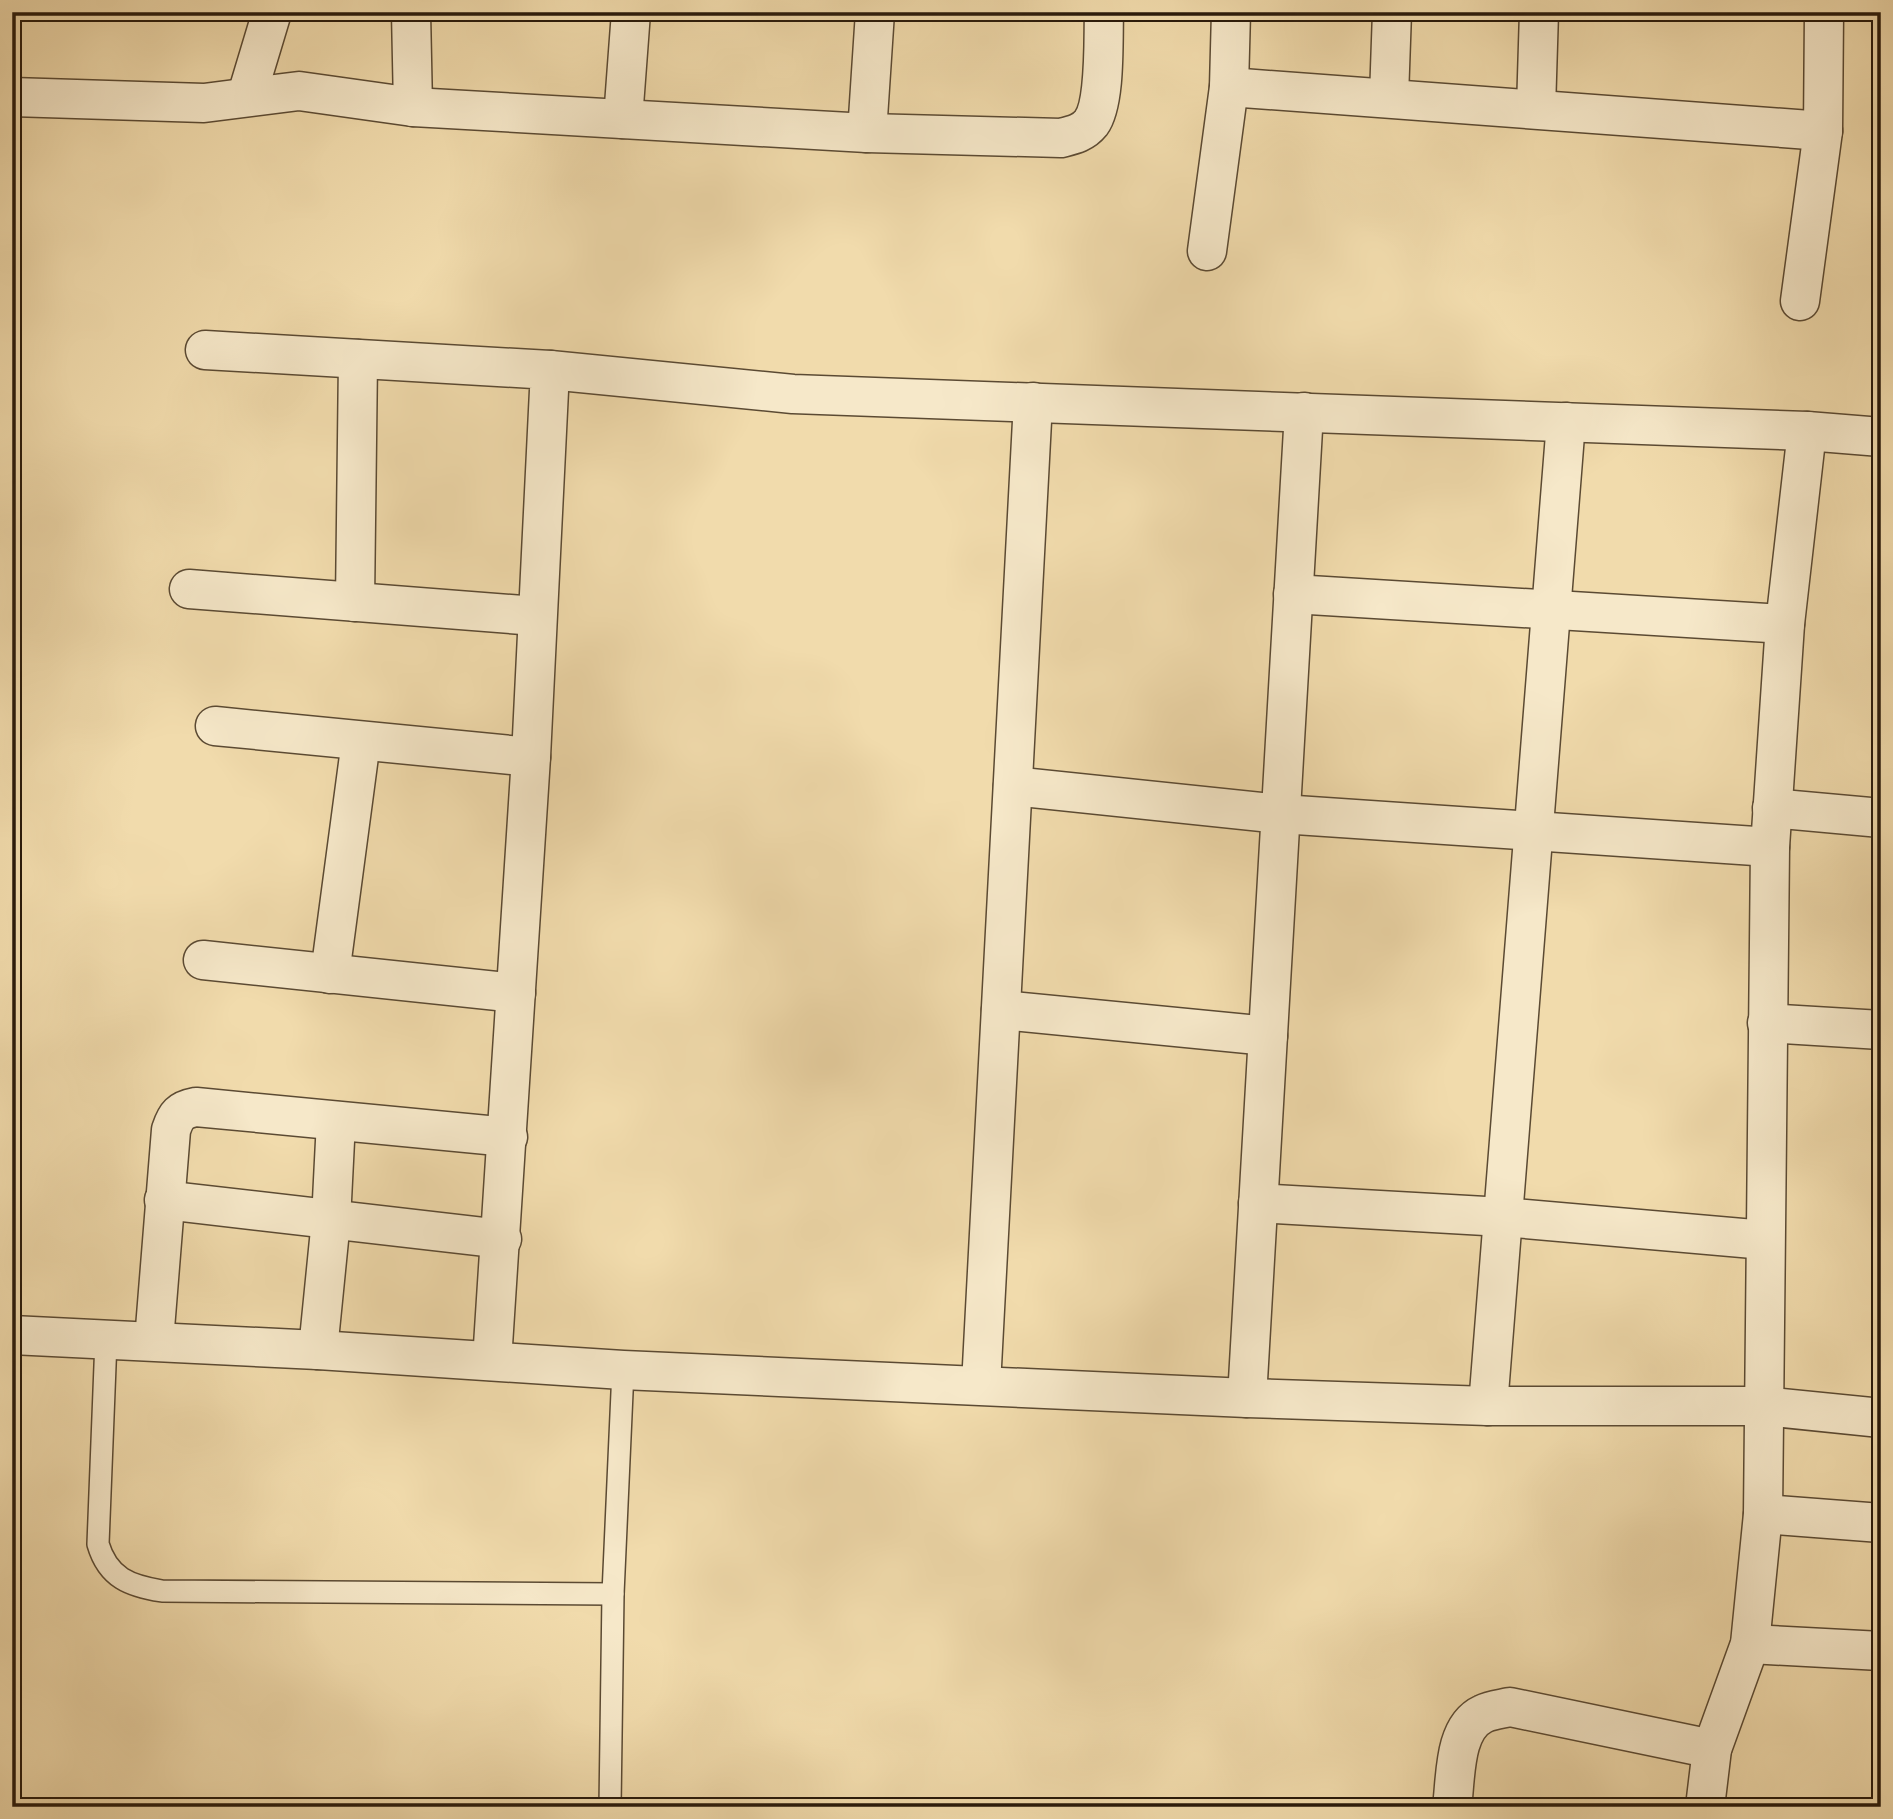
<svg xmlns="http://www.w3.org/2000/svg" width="1893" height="1819" font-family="Cardo,serif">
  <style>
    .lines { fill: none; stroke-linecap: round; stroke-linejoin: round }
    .service-casing { stroke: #5b4a33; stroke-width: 24 }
    .minor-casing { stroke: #5b4a33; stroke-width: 41 }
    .service { stroke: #f6e8c9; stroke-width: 21 }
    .minor { stroke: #f6e8c9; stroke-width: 38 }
  </style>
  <rect width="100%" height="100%" fill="#f1dbac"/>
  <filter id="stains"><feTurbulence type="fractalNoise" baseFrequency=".00286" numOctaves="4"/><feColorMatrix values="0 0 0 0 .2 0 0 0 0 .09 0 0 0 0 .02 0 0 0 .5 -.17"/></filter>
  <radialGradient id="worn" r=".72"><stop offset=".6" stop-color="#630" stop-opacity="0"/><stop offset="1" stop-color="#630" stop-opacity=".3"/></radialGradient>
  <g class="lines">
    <defs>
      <g id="service">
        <path d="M 106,1340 L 98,1544 C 108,1578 130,1586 162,1591 L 613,1594"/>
        <path d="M 610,1807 L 613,1594 L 623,1370"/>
      </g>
      <g id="minor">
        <path d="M 411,12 L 413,107"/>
        <path d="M 1229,87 L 1823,131"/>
        <path d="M 247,95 L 272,12"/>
        <path d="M 12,97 L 204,103 L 299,91 L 413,107 L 867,133 L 1061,138 C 1073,135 1083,133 1091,123 C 1106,103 1103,38 1104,12"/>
        <path d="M 1389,97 L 1392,12"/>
        <path d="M 1536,109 L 1539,12"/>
        <path d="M 623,119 L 631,12"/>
        <path d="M 867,133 L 875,12"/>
        <path d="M 1207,251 L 1229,87 L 1231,12"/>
        <path d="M 1800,301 L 1823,131 L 1824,12"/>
        <path d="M 205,350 L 550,370 L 531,757 L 492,1361"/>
        <path d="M 550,370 L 793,394 L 1807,431 L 1881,437"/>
        <path d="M 189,589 L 536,616"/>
        <path d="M 1293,594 L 1785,624"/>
        <path d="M 355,602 L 358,359"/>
        <path d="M 215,726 L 531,757"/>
        <path d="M 1013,786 L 1281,814 L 1770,847"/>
        <path d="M 1772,808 L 1881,818"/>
        <path d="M 203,960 L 516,993"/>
        <path d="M 330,974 L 361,741"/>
        <path d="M 1001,1010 L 1268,1036"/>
        <path d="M 1767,1023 L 1881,1030"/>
        <path d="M 164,1200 L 502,1239"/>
        <path d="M 1258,1203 L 1503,1217 L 1765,1240"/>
        <path d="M 12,1335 L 318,1350 L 623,1370 L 1247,1398 L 1488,1406 L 1763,1406 L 1881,1418"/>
        <path d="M 154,1341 L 171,1130 C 176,1115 180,1110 196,1107 L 508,1137"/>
        <path d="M 318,1350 L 331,1220 L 336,1121"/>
        <path d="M 981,1385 L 1033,402"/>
        <path d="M 1247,1398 L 1304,412"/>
        <path d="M 1488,1406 L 1566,422"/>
        <path d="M 1763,1514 L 1881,1523"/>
        <path d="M 1750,1644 L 1881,1651"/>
        <path d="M 1452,1807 C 1456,1778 1453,1728 1483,1714 C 1491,1710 1502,1709 1510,1707 L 1712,1749"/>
        <path d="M 1705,1807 L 1712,1749 L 1750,1644 L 1763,1514 L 1770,847 L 1785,624 L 1807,431"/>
      </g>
    </defs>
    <!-- service casing -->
    <use href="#service" class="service-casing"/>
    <!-- minor casing -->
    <use href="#minor" class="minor-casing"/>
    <!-- service -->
    <use href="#service" class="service"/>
    <!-- minor -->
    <use href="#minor" class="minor"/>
  </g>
  <!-- margin -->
  <rect width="1893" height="1819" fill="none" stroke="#f1dbac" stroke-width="42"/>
  <rect x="14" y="14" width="1865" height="1791" fill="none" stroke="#291a0b" stroke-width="3.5"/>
  <rect x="21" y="21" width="1851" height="1777" fill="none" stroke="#291a0b" stroke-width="2"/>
  <rect width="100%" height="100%" filter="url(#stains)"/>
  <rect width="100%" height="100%" fill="url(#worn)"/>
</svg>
